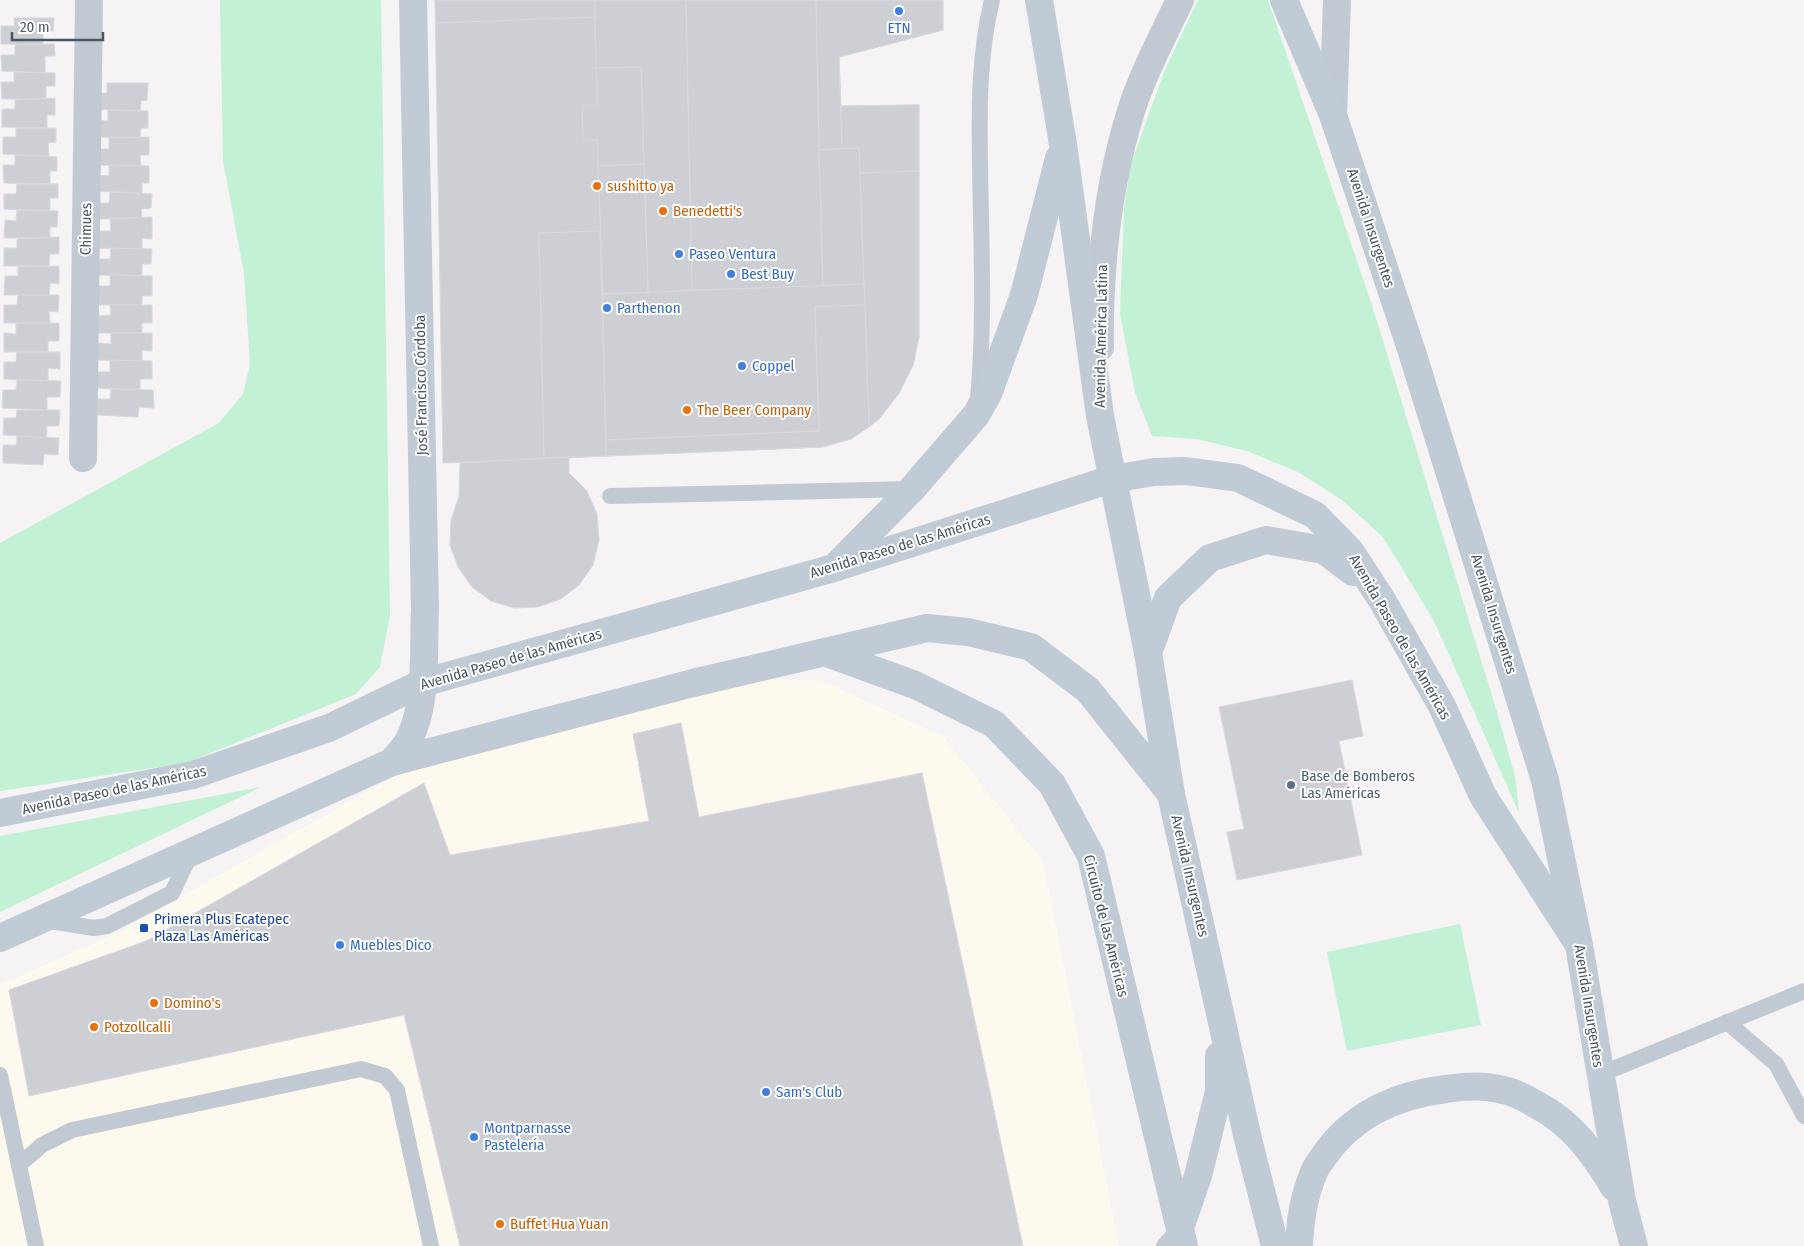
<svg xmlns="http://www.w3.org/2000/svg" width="1804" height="1246" font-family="'Fira Sans Condensed',sans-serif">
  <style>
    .commercial { fill: #fdf9ef }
    .green { fill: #c3f1d5 }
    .building { fill: #cdcfd5; stroke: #d7d9de }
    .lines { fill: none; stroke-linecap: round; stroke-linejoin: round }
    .lane { stroke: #c1cad2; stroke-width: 16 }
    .street { stroke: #c1cad2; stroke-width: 28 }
    .secondary { stroke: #c1cbd6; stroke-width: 28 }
    .shop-dot { fill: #3f7fe0; stroke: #fff; stroke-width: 2 }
    .food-dot { fill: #e8710a; stroke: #fff; stroke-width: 2 }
    .service-dot { fill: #5c6f8a; stroke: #fff; stroke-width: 2 }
    .transit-dot { fill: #1a4fb4; stroke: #fff; stroke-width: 2 }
    .labels { text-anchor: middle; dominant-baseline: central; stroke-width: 4; stroke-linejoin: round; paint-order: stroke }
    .shop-label { font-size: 15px; fill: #366cbe; stroke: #fff; text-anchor: start }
    .food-label { font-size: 15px; fill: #c56008; stroke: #fff; text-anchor: start }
    .street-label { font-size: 15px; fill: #4a5661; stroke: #fff }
    .service-label { font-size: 15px; fill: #4e5e75; stroke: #fff; text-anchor: start }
    .transit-label { font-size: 15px; fill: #164399; stroke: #fff; text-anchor: start }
  </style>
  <rect width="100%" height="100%" fill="#f5f3f3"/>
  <!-- commercial -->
  <path class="commercial" d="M 677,678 L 820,680 L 944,737 L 1043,861 L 1119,1246 L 0,1246 L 0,985 L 119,932 L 396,775 Z"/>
  <!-- green -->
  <g class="green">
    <path d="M 220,0 L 381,0 L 390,616 L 380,667 L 356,694 L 186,763 L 0,791 L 0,543 L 219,423 L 243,394 L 250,364 L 244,273 L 223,160 Z"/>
    <path d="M 1198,0 L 1268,0 L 1371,302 L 1497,712 L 1515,776 L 1519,813 L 1434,621 L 1383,537 L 1342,500 L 1298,472 L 1247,451 L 1197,439 L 1152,436 L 1135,392 L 1120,314 L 1124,209 L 1130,167 L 1164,72 Z"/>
    <path d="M 261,787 L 0,912 L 0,836 Z"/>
    <path d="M 1460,924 L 1481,1025 L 1347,1051 L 1327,952 Z"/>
  </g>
  <!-- building -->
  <g class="building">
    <path d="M 435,0 L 943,0 L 943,30 L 839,57 L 841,106 L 919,105 L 919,337 L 913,365 L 899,393 L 879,419 L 851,439 L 822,447 L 443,463 Z"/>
    <path d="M 435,0 L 595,0 L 596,17 L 436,23 Z"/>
    <path d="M 595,0 L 686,0 L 692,290 L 648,293 L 641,67 L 596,68 Z"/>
    <path d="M 686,0 L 816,0 L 823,286 L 692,290 Z"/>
    <path d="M 816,0 L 943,0 L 943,30 L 839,57 L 842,149 L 819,150 Z"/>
    <path d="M 14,18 L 54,18 L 53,31 L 43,31 L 43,45 L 1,44 L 1,26 L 15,26 Z"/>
    <path d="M 54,44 L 55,56 L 45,56 L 45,73 L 2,71 L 1,55 L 15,55 L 15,45 Z"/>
    <path d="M 641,67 L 644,164 L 598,166 L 597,140 L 583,140 L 582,106 L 598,106 L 596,68 Z"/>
    <path d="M 14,72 L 55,73 L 55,86 L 46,86 L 46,99 L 2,99 L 1,82 L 14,82 Z"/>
    <path d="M 107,83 L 148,83 L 147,100 L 141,101 L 140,111 L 94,109 L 93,93 L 107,93 Z"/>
    <path d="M 55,98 L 55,115 L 47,115 L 47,128 L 2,127 L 2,109 L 15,109 L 15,100 Z"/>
    <path d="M 919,105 L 919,171 L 860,173 L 859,148 L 842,149 L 841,106 Z"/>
    <path d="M 108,110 L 148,111 L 148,128 L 141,128 L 140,138 L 94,137 L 94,120 L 108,121 Z"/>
    <path d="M 16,128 L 56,128 L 56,142 L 48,143 L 49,156 L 3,154 L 3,137 L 16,137 Z"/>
    <path d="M 149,137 L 149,155 L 140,155 L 141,166 L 95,165 L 93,149 L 109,149 L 109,138 Z"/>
    <path d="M 859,148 L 864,284 L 823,286 L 819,150 Z"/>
    <path d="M 15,155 L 57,157 L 57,171 L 50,171 L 50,184 L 4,183 L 3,165 L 15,165 Z"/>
    <path d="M 644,164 L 648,293 L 603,294 L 598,166 Z"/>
    <path d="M 109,165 L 149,166 L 149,183 L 142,183 L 142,193 L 95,191 L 95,175 L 109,176 Z"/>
    <path d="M 919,171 L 919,337 L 913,365 L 899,393 L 879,419 L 869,427 L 860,173 Z"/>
    <path d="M 17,184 L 58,184 L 58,198 L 50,198 L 50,211 L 4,209 L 4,194 L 16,194 Z"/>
    <path d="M 110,192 L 152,194 L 151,208 L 141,209 L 142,218 L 96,219 L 95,203 L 109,203 Z"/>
    <path d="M 17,210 L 58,211 L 57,227 L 50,227 L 50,238 L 4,238 L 5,220 L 16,221 Z"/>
    <path d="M 152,217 L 152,239 L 142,238 L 142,249 L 97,248 L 96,231 L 111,231 L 110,219 Z"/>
    <path d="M 600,231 L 606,456 L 544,458 L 539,233 Z"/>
    <path d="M 59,237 L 59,254 L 50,254 L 49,266 L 4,266 L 4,248 L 17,248 L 17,239 Z"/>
    <path d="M 111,248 L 152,249 L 151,264 L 142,264 L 142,276 L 96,275 L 96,259 L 110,259 Z"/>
    <path d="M 59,266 L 59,284 L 50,283 L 49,295 L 4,295 L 5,276 L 18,276 L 18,267 Z"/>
    <path d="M 110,275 L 152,276 L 152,296 L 142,296 L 142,305 L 97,305 L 96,286 L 110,286 Z"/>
    <path d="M 864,284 L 865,305 L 815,307 L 819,431 L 606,440 L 603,294 Z"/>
    <path d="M 18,295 L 59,295 L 58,312 L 49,311 L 50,323 L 4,323 L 4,305 L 17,305 Z"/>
    <path d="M 110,305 L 152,305 L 152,323 L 142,323 L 142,333 L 96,333 L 96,316 L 111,315 Z"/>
    <path d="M 865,305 L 869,427 L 851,439 L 822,447 L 606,456 L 606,440 L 819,431 L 815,307 Z"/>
    <path d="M 16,323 L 59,323 L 59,341 L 48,341 L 48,352 L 4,352 L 4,333 L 16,334 Z"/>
    <path d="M 111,333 L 152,333 L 152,351 L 142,350 L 142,361 L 96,360 L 96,343 L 111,344 Z"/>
    <path d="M 17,352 L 60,352 L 60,369 L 48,368 L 48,381 L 4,379 L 4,362 L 16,362 Z"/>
    <path d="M 110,360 L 152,361 L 152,379 L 140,379 L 140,390 L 96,388 L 95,372 L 110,372 Z"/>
    <path d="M 17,380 L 61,381 L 60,397 L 47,397 L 47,410 L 2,408 L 3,390 L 16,390 Z"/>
    <path d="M 111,389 L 153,390 L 154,408 L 139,407 L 138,417 L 97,415 L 96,399 L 110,399 Z"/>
    <path d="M 17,410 L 60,410 L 59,426 L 47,426 L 46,438 L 3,435 L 4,418 L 16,418 Z"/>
    <path d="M 17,436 L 59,438 L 58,455 L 44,454 L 43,465 L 3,463 L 3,445 L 16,445 Z"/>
    <path d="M 569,457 L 569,473 L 587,491 L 597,514 L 599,540 L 593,565 L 579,585 L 561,599 L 538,607 L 514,608 L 491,601 L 472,587 L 458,567 L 450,545 L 451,520 L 459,496 L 460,463 Z"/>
    <path d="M 1352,680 L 1363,736 L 1339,741 L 1362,855 L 1237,880 L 1227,832 L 1244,829 L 1219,707 Z"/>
    <path d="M 681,723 L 699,817 L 922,773 L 1023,1246 L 460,1246 L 404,1015 L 29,1096 L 9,990 L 146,941 L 424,783 L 450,855 L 649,821 L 633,734 Z"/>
  </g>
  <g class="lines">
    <!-- lane -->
    <g class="lane">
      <path d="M 978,399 C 985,321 981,241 980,163 C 979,108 979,54 992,0"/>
      <path d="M 610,496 L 912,489"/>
      <path d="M 44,920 L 94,928 L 107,926 L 172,893 L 192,851"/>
      <path d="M 1727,1022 L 1776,1064 L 1804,1116"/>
      <path d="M 1601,1074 L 1804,991"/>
      <path d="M 0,1075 L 36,1246"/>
      <path d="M 19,1165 L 42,1145 L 72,1130 L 361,1069 L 385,1076 L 397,1090 L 431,1246"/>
      <path d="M 1164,1246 L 1180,1228"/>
    </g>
    <!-- street -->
    <g class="street">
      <path d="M 1333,115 L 1337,0"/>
      <path d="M 1100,347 C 1099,267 1107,188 1131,111 C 1143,73 1163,36 1180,0"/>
      <path d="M 83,458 L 89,0"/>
    </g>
    <!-- secondary -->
    <g class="secondary">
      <path d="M 1039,0 L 1063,144 L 1100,416 L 1148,653 L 1171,794 L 1248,1139 L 1275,1246"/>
      <path d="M 1284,0 L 1333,115 L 1412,352 L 1545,780 L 1579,945 L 1622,1201 L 1634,1246"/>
      <path d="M 836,566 L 912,489 L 976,415 L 988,394 L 1024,295 L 1059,158"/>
      <path d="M 827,653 L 915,685 L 994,724 L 1052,784 L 1091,856 L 1184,1246"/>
      <path d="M 1148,653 L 1168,598 L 1210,558 L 1266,540 L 1324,550 L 1353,572"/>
      <path d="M 392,762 C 397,755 405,748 409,740 C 428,701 423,652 425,609 L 413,0"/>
      <path d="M 0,813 L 193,775 L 329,728 L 422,683 L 834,568 L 1112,479 L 1154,472 L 1186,471 L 1238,478 L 1315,515 L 1350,551 L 1382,600 L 1442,706 L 1483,796 L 1579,945"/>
      <path d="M 0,938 L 392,762 L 693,683 L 927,628 L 968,632 L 1031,647 L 1088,690 L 1171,794"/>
      <path d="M 1180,1228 L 1198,1176 L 1219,1091 L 1219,1056"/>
      <path d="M 1299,1246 C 1300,1221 1304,1195 1314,1172 C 1316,1166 1321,1161 1324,1156 C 1353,1114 1396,1095 1446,1089 C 1464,1086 1484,1085 1503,1090 C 1514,1092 1527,1099 1537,1105 C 1572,1123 1594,1154 1614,1187"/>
    </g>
  </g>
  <!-- markers -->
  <g class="shop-dot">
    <circle cx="899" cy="11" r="5"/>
    <circle cx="679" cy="254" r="5"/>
    <circle cx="731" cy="274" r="5"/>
    <circle cx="607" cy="308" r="5"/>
    <circle cx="742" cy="366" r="5"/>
    <circle cx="340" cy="945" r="5"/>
    <circle cx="766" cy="1092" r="5"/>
    <circle cx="474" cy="1137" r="5"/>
  </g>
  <g class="food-dot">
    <circle cx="597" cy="186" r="5"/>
    <circle cx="663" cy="211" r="5"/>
    <circle cx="687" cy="410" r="5"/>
    <circle cx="154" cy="1003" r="5"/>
    <circle cx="94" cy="1027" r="5"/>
    <circle cx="500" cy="1224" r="5"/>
  </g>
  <circle class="service-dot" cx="1291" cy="785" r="5"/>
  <rect class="transit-dot" x="139" y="923" width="10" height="10" rx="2.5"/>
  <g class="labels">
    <!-- shop labels -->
    <g class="shop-label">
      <text x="899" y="28" text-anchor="middle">ETN</text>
      <text x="689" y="254">Paseo Ventura</text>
      <text x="741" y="274">Best Buy</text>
      <text x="617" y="308">Parthenon</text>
      <text x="752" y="366">Coppel</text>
      <text x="350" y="945">Muebles Dico</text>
      <text x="776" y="1092">Sam's Club</text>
      <text x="484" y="1128">Montparnasse<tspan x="484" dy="17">Pastelería</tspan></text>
    </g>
    <!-- food labels -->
    <g class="food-label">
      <text x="607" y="186">sushitto ya</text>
      <text x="673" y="211">Benedetti's</text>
      <text x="697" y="410">The Beer Company</text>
      <text x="164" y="1003">Domino's</text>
      <text x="104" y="1027">Potzollcalli</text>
      <text x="510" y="1224">Buffet Hua Yuan</text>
    </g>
    <!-- street labels -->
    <g class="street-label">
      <text transform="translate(1371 228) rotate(72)">Avenida Insurgentes</text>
      <text transform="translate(86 229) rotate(-89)">Chimues</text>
      <text transform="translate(1101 336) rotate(-89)">Avenida América Latina</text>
      <text transform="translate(421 385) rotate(-91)">José Francisco Córdoba</text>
      <text transform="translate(900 546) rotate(-17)">Avenida Paseo de las Américas</text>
      <text transform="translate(1494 614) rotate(73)">Avenida Insurgentes</text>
      <text transform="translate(1400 637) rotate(60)">Avenida Paseo de las Américas</text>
      <text transform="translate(511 659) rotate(-16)">Avenida Paseo de las Américas</text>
      <text transform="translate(114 790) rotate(-12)">Avenida Paseo de las Américas</text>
      <text transform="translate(1190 876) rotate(77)">Avenida Insurgentes</text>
      <text transform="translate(1106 926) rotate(76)">Circuito de las Américas</text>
      <text transform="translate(1589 1006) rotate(81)">Avenida Insurgentes</text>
    </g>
    <!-- service labels -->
    <g class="service-label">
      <text x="1301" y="776">Base de Bomberos<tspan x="1301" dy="17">Las Américas</tspan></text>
    </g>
    <!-- transit labels -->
    <g class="transit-label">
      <text x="154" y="919">Primera Plus Ecatepec<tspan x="154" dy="17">Plaza Las Américas</tspan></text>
    </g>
  </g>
  <!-- scale -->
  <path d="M12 32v8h91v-8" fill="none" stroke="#4a5661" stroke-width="2.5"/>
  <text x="20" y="32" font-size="15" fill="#4a5661" stroke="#ffffff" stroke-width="4" paint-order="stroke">20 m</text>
</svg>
